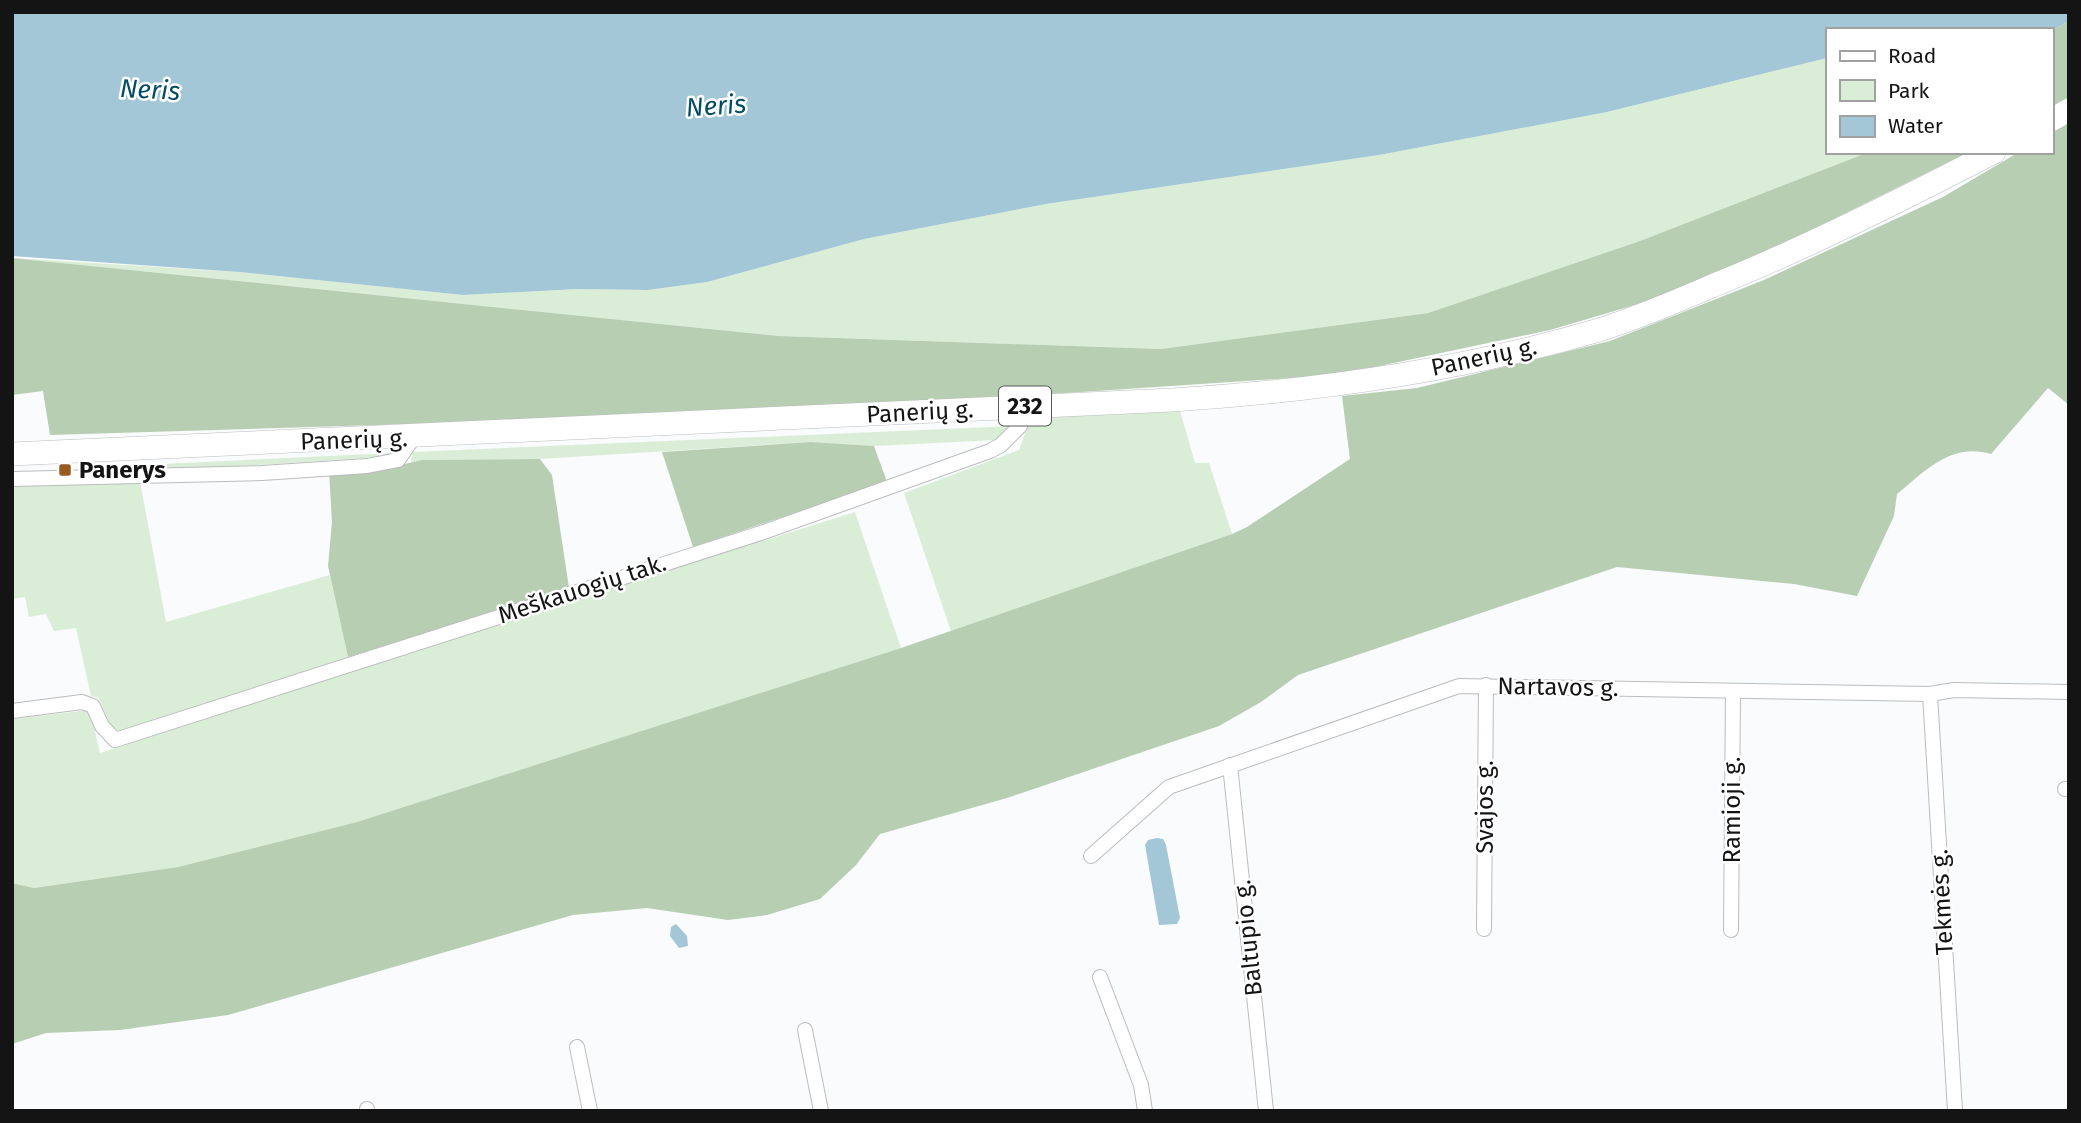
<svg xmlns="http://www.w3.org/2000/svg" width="2081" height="1123" font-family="'Fira Sans',sans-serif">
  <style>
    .green { fill: #daeed7 }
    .forest { fill: #b7ceb3 }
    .water { fill: #a3c7d7 }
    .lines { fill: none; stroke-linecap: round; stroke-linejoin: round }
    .minor-casing { stroke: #bbbcbd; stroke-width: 16 }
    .primary-casing { stroke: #bbbcbd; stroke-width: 24 }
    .minor { stroke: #fff; stroke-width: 14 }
    .primary { stroke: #fff; stroke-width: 23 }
    .poi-dot { fill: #9a5b23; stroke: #fff; stroke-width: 2.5 }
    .labels { text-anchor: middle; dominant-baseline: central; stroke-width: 5; stroke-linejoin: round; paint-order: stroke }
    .shield { fill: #fff; stroke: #5a5a5b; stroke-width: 2 }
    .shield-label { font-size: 23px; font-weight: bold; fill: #141415 }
    .street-label { font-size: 24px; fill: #141415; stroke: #fff }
    .poi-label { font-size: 24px; font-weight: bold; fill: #141415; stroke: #fff; text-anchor: start }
    .water-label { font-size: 26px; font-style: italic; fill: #034d64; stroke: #fff }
  </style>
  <rect width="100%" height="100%" fill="#f9fbfc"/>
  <!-- green -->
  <g class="green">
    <path d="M 1827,58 L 1827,152 L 1869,152 L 1640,241 L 1428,313 L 1161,349 L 779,336 L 12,258 L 239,272 L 463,295 L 578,289 L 648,290 L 707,282 L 864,239 L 1046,204 L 1379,155 L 1607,112 Z"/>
    <path d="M 1179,407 L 1195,463 L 1209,463 L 1232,534 L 951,631 L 904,493 L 1019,450 L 1032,414 Z"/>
    <path d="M 1014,426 L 996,440 L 874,446 L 811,442 L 540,459 L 422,460 L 411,462 L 412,452 Z"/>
    <path d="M 392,453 L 393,456 L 105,475 L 142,465 Z"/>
    <path d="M 140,481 L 166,622 L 330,575 L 348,657 L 119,731 L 110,725 L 99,698 L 91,696 L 76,628 L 54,631 L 46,614 L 29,617 L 25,597 L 12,599 L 12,487 Z"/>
    <path d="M 855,512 L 901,648 L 357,822 L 178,867 L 34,888 L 12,883 L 12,719 L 90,710 L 100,753 L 390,658 Z"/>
  </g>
  <!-- forest -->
  <g class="forest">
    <path d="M 2069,21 L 2069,98 L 2051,108 L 2051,31 Z"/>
    <path d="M 2069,123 L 2069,405 L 2048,388 L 1991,454 C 1951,442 1925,471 1897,494 L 1894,516 L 1857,596 L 1794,584 L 1617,567 L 1298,675 L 1261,702 L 1219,726 L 1007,798 L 880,834 L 856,865 L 820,899 L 767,915 L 728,920 L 647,908 L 573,915 L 228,1015 L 120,1030 L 46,1033 L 12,1044 L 12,883 L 34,888 L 178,867 L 357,822 L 901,648 L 1232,534 L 1247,527 L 1350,459 L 1342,396 L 1417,388 L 1610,341 L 1764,280 L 1943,197 L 2019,152 L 2051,152 L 2051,133 Z"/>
    <path d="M 1869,152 L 1969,152 L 1765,253 L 1645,302 L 1550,330 L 1337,375 L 1021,396 L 411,424 L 50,435 L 43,391 L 12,395 L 12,258 L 779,336 L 1161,349 L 1428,313 L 1640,241 Z"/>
    <path d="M 811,442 L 874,446 L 887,482 L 693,547 L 662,452 Z"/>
    <path d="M 540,459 L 552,475 L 569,588 L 348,657 L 328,566 L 332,522 L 329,471 L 391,467 L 422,460 Z"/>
  </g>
  <!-- water -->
  <g class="water">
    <path d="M 12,12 L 2069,12 L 2069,21 L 2051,31 L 1827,30 L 1827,58 L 1607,112 L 1379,155 L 1046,204 L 864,239 L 707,282 L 648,290 L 578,289 L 463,295 L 239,272 L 12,256 Z"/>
    <path d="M 1157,838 L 1163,839 L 1166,845 L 1180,918 L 1177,924 L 1159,925 L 1145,845 L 1148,840 Z"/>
    <path d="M 676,924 L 687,936 L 688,946 L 679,948 L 670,936 L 671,927 Z"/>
  </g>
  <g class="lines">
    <defs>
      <g id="minor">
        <path d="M 12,479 L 262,473 L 367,466 L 398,460 L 414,437"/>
        <path d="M 1930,694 L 1955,1111"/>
        <path d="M 12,711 L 82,702 L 93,706 L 102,726 L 115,740 L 764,532 L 990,451 L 1001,445 L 1020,426 L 1019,407"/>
        <path d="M 1230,765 L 1266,1111"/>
        <path d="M 2065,789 L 2069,789"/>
        <path d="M 1091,856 L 1169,787 L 1459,686 L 1930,694 L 1954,690 L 2069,692"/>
        <path d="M 1484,929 L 1486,685"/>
        <path d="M 1731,930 L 1733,691"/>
        <path d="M 1100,977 L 1141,1085 L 1145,1111"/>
        <path d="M 805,1030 L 821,1111"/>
        <path d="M 577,1047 L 590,1111"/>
        <path d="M 367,1109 L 367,1111"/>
      </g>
      <g id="primary">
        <path d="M 2051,120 L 2069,110"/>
        <path d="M 12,454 L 1172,400 C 1316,391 1460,371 1599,330 C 1637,318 1675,302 1712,286 C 1808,247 1901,200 1994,152"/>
      </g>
    </defs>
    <!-- minor casing -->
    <use href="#minor" class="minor-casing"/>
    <!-- primary casing -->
    <use href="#primary" class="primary-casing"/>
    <!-- minor -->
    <use href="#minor" class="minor"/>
    <!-- primary -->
    <use href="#primary" class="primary"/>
  </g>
  <!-- markers -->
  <rect class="poi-dot" x="58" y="463" width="14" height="14" rx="3.5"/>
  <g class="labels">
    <!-- shield labels -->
    <rect class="shield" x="999" y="386.5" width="52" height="39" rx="5"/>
    <g class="shield-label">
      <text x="1025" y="406">232</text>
    </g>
    <!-- street labels -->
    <g class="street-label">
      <text transform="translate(1484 357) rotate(-12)">Panerių g.</text>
      <text transform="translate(920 412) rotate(-3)">Panerių g.</text>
      <text transform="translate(354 440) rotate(-2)">Panerių g.</text>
      <text transform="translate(582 589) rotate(-18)">Meškauogių tak.</text>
      <text transform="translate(1558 687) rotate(1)">Nartavos g.</text>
      <text transform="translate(1485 807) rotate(-90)">Svajos g.</text>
      <text transform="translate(1732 810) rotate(-90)">Ramioji g.</text>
      <text transform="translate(1942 902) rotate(-93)">Tekmės g.</text>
      <text transform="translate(1248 938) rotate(-96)">Baltupio g.</text>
    </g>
    <!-- poi labels -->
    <g class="poi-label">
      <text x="79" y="470">Panerys</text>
    </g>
    <!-- water labels -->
    <g class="water-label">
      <text transform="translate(150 90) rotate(3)">Neris</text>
      <text transform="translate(716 106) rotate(-4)">Neris</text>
    </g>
  </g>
  <!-- border -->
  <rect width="2081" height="1123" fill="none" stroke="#141415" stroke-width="28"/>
  <!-- legend -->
  <rect x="1826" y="28" width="228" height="126" fill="#ffffff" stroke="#a1a1a1" stroke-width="2"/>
  <rect x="1840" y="51" width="35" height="10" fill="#ffffff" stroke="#a1a1a1" stroke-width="2"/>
  <text x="1888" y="63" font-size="21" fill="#141415">Road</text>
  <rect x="1840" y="80" width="35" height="21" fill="#daeed7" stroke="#a1a1a1" stroke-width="2"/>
  <text x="1888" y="98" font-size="21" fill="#141415">Park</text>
  <rect x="1840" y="116" width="35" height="21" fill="#a3c7d7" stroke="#a1a1a1" stroke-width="2"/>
  <text x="1888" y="133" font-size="21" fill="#141415">Water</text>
</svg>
